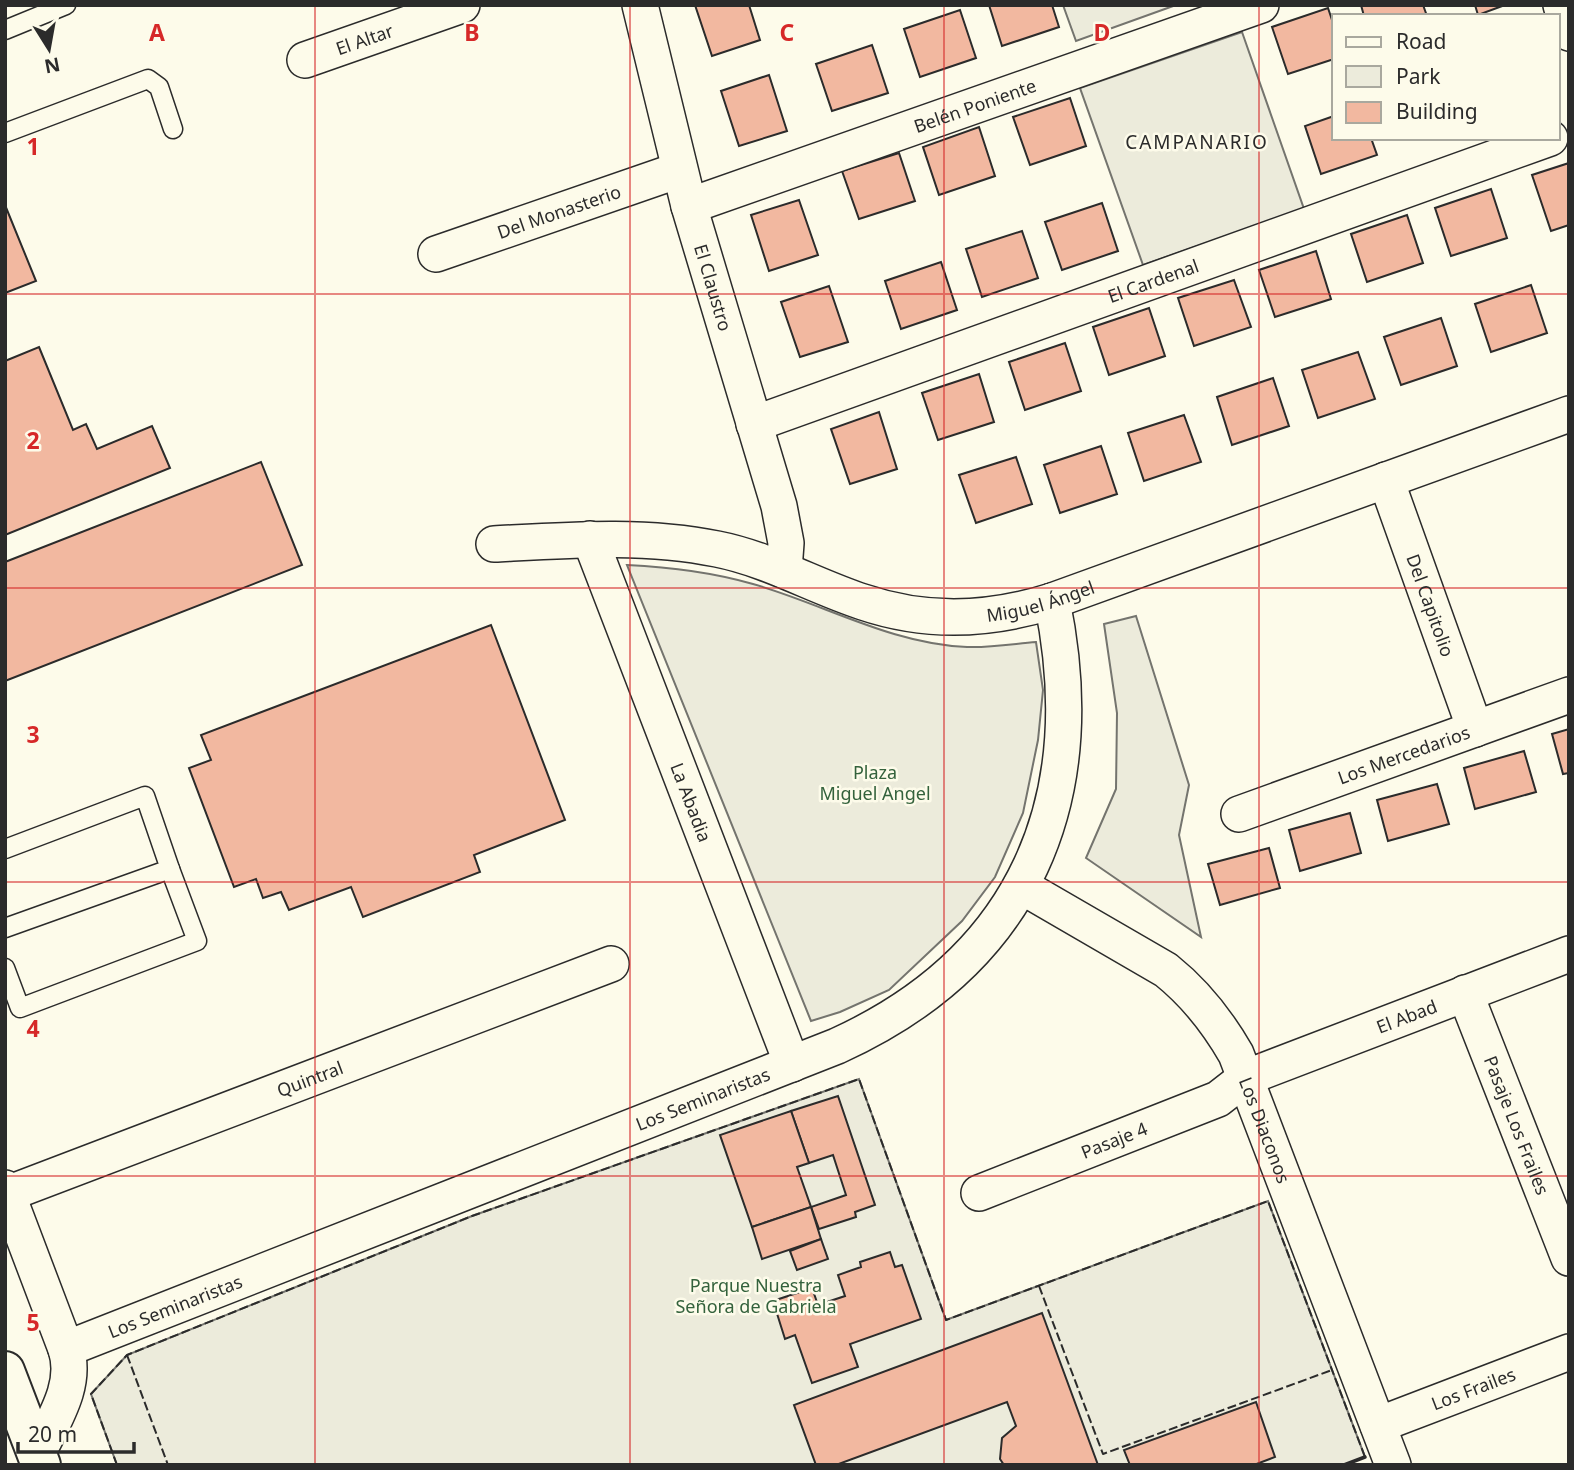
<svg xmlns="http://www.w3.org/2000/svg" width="1574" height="1470" font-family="'Noto Sans',sans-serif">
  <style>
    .green { fill: #ecebdb; stroke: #74746e; stroke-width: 2 }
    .building { fill: #f2b8a0; stroke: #2b2b2b; stroke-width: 2 }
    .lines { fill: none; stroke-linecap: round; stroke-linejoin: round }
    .service-casing { stroke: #2b2b2b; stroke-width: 21 }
    .minor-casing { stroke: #2b2b2b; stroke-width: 38 }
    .primary-casing { stroke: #2b2b2b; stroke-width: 42 }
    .service { stroke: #fdfbea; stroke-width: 18 }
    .minor { stroke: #fdfbea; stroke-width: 35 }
    .primary { stroke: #fdfbea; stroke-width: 38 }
    .fence { stroke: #2b2b2b; stroke-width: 2; stroke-dasharray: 9 3.5; stroke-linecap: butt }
    .wall { stroke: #2b2b2b; stroke-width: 3.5 }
    .grid { fill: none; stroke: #d62828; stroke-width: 2; stroke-opacity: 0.55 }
    .labels { text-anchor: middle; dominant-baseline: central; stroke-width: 5; stroke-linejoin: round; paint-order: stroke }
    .street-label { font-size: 18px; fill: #2b2b2b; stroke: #fdfbea }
    .park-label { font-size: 18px; fill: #34623c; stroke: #fdfbea }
    .neighbourhood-label { font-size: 19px; letter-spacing: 2px; fill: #2b2b2b; stroke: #fdfbea }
    .grid-label { font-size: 23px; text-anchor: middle; font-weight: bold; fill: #d62828; stroke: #fdfbea; stroke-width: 5; stroke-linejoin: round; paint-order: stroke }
  </style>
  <rect width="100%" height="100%" fill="#fdfbea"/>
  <!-- green -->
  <g class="green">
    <path d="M 1063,5 L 1176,5 L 1076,41 Z"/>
    <path d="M 1242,32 L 1304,209 L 1143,265 L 1080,88 Z"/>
    <path d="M 627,565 C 671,567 711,572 753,584 C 824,604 891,644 967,647 C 989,648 1013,644 1036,642 L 1043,690 L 1038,740 L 1023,813 L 995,877 L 962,921 L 889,990 L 840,1012 L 811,1021 Z"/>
    <path d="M 1136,616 L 1189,785 L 1179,835 L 1201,937 L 1086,858 L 1116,789 L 1117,713 L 1104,624 Z"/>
    <path d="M 859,1079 L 946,1320 L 1268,1201 L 1365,1457 L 1344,1465 L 117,1465 L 91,1394 L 127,1355 L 472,1216 Z"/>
  </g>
  <!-- building -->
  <g class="building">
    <path d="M 695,5 L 749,5 L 760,40 L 712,56 Z"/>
    <path d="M 989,5 L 1052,5 L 1059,27 L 1002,46 Z"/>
    <path d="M 1361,5 L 1423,5 L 1427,16 L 1364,16 Z"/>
    <path d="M 1475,5 L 1505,5 L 1478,15 Z"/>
    <path d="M 1328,8 L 1334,26 L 1334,59 L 1288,74 L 1272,27 Z"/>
    <path d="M 960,10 L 976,58 L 920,77 L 904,29 Z"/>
    <path d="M 872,45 L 888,93 L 832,111 L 816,64 Z"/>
    <path d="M 769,75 L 787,131 L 739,146 L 721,91 Z"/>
    <path d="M 1070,98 L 1086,146 L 1030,165 L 1013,117 Z"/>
    <path d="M 1334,116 L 1334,138 L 1371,138 L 1377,155 L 1321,174 L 1305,126 Z"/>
    <path d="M 979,127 L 995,176 L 939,195 L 923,147 Z"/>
    <path d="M 899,153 L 915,201 L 859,219 L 842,171 Z"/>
    <path d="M 1569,163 L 1569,225 L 1551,231 L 1532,175 Z"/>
    <path d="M 1491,189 L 1507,238 L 1451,256 L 1435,208 Z"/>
    <path d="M 799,200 L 818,255 L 769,271 L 751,215 Z"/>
    <path d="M 1102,203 L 1118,251 L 1062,270 L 1045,222 Z"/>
    <path d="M 5,205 L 36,281 L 5,293 Z"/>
    <path d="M 1407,215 L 1423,263 L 1367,282 L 1351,234 Z"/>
    <path d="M 1022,231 L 1038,278 L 982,297 L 966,249 Z"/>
    <path d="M 1316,251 L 1331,299 L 1275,317 L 1259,270 Z"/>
    <path d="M 941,262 L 957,310 L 901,329 L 885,281 Z"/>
    <path d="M 1234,280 L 1251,327 L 1194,346 L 1178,298 Z"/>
    <path d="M 1531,285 L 1547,333 L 1491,352 L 1475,304 Z"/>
    <path d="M 829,286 L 848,342 L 800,357 L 781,302 Z"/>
    <path d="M 1149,308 L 1165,356 L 1109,375 L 1093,327 Z"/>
    <path d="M 1441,318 L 1457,366 L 1401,385 L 1384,337 Z"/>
    <path d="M 1065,343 L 1081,391 L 1025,410 L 1009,362 Z"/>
    <path d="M 39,347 L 73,430 L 86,424 L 97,449 L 152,426 L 170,468 L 5,535 L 5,361 Z"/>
    <path d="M 1358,352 L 1375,399 L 1318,418 L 1302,370 Z"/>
    <path d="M 979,374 L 994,422 L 938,440 L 922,393 Z"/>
    <path d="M 1273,378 L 1289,426 L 1232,445 L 1217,397 Z"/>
    <path d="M 879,412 L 897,469 L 850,484 L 831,429 Z"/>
    <path d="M 1184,415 L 1201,462 L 1144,481 L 1128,433 Z"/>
    <path d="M 1101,446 L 1117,494 L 1060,513 L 1044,465 Z"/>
    <path d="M 1016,457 L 1032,504 L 976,523 L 959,475 Z"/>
    <path d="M 261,462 L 302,565 L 5,681 L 5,562 Z"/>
    <path d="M 491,625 L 565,820 L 474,855 L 480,872 L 363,917 L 351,887 L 289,910 L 281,892 L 263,898 L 256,879 L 234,887 L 189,768 L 211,760 L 201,735 Z"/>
    <path d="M 1569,729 L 1569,773 L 1563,774 L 1552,734 Z"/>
    <path d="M 1524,751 L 1536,792 L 1475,809 L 1464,768 Z"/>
    <path d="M 1437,784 L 1449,824 L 1388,841 L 1377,800 Z"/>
    <path d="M 1350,813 L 1361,853 L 1300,871 L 1289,830 Z"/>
    <path d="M 1269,848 L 1280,888 L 1220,905 L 1208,864 Z"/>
    <path d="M 838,1096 L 875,1205 L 855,1212 L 856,1217 L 819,1229 L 811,1207 L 846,1195 L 833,1155 L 809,1163 L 791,1111 Z"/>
    <path d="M 791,1111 L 809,1163 L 797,1167 L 811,1207 L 752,1227 L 720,1135 Z"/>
    <path d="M 811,1207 L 821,1239 L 762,1259 L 752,1227 Z"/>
    <path d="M 821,1239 L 828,1259 L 797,1270 L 790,1251 Z"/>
    <path d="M 890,1252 L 895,1267 L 902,1265 L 921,1319 L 850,1344 L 858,1367 L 812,1383 L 795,1335 L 785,1339 L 773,1301 L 812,1288 L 818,1305 L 845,1296 L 838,1275 L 861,1267 L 860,1262 Z"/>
    <path d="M 1042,1313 L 1098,1465 L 1004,1465 L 1000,1459 L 1002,1438 L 1016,1426 L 1007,1402 L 836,1465 L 816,1465 L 794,1405 Z"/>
    <path d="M 1256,1402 L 1275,1457 L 1254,1465 L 1130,1465 L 1124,1450 Z"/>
  </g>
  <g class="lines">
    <defs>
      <g id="service">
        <path d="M 5,30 L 66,5"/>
        <path d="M 5,133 L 148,79 L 159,87 L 173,129"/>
        <path d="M 5,849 L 145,796 L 170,869 L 5,928"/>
        <path d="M 5,968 L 20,1008 L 197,941 L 170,869"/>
      </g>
      <g id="minor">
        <path id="s1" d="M 640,5 L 689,206 L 779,506 L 786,543 L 784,570"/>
        <path d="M 1561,5 L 1569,33"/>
        <path id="s2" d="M 305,60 L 462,5"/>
        <path id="s3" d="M 689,206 L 1261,5"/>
        <path id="s4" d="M 436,254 L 679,170"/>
        <path id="s5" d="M 754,424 L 1550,138"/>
        <path id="s6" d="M 1386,480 L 1475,729"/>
        <path id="s7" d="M 590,539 L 792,1064"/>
        <path id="s8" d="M 494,544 C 568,540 644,534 717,549 C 768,559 814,586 863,602 C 925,623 989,621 1052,601 L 1569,414"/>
        <path id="s9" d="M 1239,814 L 1569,695"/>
        <path id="s10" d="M 1021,886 L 1166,970 C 1196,994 1217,1021 1236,1054 L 1393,1465"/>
        <path id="s11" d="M 1465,993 L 1569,1258"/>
        <path d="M 5,1188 L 66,1349 C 78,1386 52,1422 37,1455"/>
        <path id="s12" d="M 979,1193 L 1218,1099 L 1245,1078 L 1569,954"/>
        <path id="s13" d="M 7,1194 L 611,964"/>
        <path id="s14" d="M 66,1349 L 837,1046 C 1026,960 1093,800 1052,601"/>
        <path id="s15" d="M 1378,1425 L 1569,1352"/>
      </g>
      <path id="primary" d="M 5,1371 L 41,1465"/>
    </defs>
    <!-- service casing -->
    <use href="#service" class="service-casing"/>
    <!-- minor casing -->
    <use href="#minor" class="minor-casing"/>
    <!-- primary casing -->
    <use href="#primary" class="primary-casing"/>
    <!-- service -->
    <use href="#service" class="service"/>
    <!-- minor -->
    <use href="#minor" class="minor"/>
    <!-- primary -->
    <use href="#primary" class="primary"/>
    <!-- fence -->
    <g class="fence">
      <path d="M 1039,1286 L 1103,1454 L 1332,1370"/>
      <path d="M 127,1355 L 168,1465"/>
      <path d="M 117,1465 L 91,1394 L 127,1355 L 472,1216 L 859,1079 L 946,1320 L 1268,1201 L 1365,1457"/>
    </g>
    <!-- wall -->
    <path class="wall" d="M 1344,1465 L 1365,1457"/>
  </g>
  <!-- grid -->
  <path class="grid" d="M 315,5 L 315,1465M 630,5 L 630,1465M 944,5 L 944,1465M 1259,5 L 1259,1465M 5,294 L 1569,294M 5,588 L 1569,588M 5,882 L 1569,882M 5,1176 L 1569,1176"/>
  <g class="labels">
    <!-- street labels -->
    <g class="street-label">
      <text stroke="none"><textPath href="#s2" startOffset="63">El Altar</textPath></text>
      <text stroke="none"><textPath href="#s3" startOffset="303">Belén Poniente</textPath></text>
      <text stroke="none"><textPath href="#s4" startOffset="130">Del Monasterio</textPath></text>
      <text stroke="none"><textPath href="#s5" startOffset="424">El Cardenal</textPath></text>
      <text stroke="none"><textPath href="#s1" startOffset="292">El Claustro</textPath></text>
      <text stroke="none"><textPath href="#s8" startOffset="560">Miguel Ángel</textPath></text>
      <text stroke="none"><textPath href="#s6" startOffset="133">Del Capitolio</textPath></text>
      <text stroke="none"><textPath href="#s9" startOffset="175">Los Mercedarios</textPath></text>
      <text stroke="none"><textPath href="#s7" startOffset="282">La Abadia</textPath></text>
      <text stroke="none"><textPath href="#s12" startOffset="464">El Abad</textPath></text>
      <text stroke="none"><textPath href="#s13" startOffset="324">Quintral</textPath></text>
      <text stroke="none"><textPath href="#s14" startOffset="684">Los Seminaristas</textPath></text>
      <text stroke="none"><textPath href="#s11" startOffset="142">Pasaje Los Frailes</textPath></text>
      <text stroke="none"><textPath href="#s10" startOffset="359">Los Diaconos</textPath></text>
      <text stroke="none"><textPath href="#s12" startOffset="145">Pasaje 4</textPath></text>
      <text stroke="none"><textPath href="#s14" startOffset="117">Los Seminaristas</textPath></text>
      <text stroke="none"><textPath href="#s15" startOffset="102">Los Frailes</textPath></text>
    </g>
    <!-- park labels -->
    <g class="park-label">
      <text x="875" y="772">Plaza<tspan x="875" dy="21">Miguel Angel</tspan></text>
      <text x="756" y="1285">Parque Nuestra<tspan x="756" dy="21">Señora de Gabriela</tspan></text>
    </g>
    <!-- neighbourhood labels -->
    <g class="neighbourhood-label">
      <text x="1197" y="142">CAMPANARIO</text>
    </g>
  </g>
  <g class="grid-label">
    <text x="157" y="41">A</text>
    <text x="472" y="41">B</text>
    <text x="787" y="41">C</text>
    <text x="1102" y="41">D</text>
    <text x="33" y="155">1</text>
    <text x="33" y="449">2</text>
    <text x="33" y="743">3</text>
    <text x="33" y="1037">4</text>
    <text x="33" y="1331">5</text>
  </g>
  <!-- border -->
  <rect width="1574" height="1470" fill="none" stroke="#2b2b2b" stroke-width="14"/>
  <!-- legend -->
  <rect x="1332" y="14" width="228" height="126" fill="#fdfbea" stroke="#a9a89e" stroke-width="2"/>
  <rect x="1346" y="37" width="35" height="10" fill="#fdfbea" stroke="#a9a89e" stroke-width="2"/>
  <text x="1396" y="49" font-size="21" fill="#2b2b2b">Road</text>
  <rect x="1346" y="66" width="35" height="21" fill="#ecebdb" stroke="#a9a89e" stroke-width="2"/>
  <text x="1396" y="84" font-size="21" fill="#2b2b2b">Park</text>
  <rect x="1346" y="102" width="35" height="21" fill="#f2b8a0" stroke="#a9a89e" stroke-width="2"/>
  <text x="1396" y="119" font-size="21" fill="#2b2b2b">Building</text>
  <!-- north arrow -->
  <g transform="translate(49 49) rotate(169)" stroke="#fdfbea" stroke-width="5" paint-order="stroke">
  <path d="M0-5L12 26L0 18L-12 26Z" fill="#2b2b2b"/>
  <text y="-10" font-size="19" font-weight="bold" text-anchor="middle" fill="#2b2b2b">N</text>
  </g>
  <!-- scale -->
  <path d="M18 1442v10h116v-10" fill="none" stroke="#2b2b2b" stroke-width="3.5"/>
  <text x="28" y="1442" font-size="21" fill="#2b2b2b" stroke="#fdfbea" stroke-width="5" paint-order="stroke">20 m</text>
</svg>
